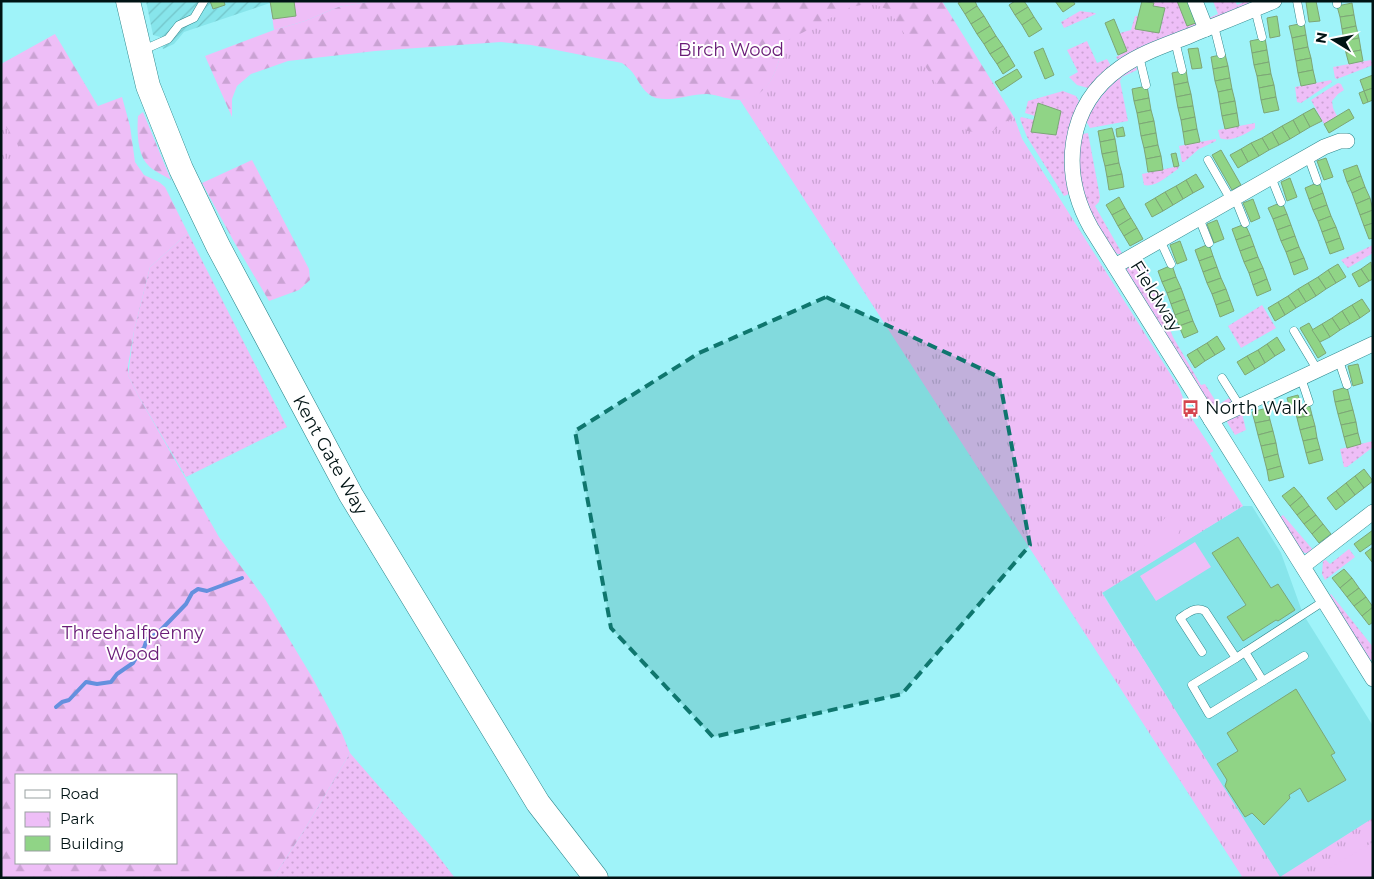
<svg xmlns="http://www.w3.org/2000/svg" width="1374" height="879" font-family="Montserrat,sans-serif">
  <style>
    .built { fill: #87e5eb }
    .industrial { fill: url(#industrial-furrows) }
    .grass { fill: url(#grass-dots) }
    .forest { fill: url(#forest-firs); fill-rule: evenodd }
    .park { fill: url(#park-tufts) }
    .pitch { fill: #eebef7 }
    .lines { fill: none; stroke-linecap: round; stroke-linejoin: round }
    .stream { stroke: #6490de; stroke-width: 4 }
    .building { fill: #90d486; stroke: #7da676 }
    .lane-casing { stroke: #2d868b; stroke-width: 9 }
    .street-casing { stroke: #2d868b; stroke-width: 16 }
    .primary-casing { stroke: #2d868b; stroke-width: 25 }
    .lane { stroke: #fff; stroke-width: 8 }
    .street { stroke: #fff; stroke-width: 15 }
    .primary { stroke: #fff; stroke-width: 24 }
    .marked { fill: #0f766e; fill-opacity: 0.2; stroke: #0f766e; stroke-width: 4; stroke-dasharray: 10 6; stroke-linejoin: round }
    .labels { text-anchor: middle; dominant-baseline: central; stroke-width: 4; stroke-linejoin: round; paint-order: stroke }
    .park-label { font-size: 18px; fill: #691c77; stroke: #fff }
    .street-label { font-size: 18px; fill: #001314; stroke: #fff }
    .poi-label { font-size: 18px; fill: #001314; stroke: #fff; text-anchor: start }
  </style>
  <defs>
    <pattern id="industrial-furrows" width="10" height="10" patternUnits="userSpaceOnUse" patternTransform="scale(1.25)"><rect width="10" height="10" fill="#87e5eb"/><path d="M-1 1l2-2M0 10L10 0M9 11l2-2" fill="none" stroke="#73c4c9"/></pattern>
    <pattern id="grass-dots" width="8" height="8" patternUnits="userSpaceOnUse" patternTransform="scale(1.25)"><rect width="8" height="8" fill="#eebef7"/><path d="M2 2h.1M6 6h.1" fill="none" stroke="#caa2d3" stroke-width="1.8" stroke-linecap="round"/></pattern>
    <pattern id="forest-firs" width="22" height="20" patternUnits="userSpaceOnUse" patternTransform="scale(1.25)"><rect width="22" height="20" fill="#eebef7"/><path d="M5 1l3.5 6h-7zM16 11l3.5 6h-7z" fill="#caa2d3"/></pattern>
    <pattern id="park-tufts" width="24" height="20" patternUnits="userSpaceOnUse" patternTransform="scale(1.25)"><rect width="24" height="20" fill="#eebef7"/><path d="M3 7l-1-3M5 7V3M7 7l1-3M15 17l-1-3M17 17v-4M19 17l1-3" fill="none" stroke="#caa2d3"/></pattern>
  </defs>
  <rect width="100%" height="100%" fill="#9ff3f9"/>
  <!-- built -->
  <path class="built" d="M 1243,506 L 1252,506 L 1281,553 L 1303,614 L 1373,726 L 1373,878 L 1278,878 L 1102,592 Z"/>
  <!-- industrial -->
  <path class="industrial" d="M 146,1 L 270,1 L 270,3 L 184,32 L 174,44 L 163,49 L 160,37 L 153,35 Z"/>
  <!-- grass -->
  <g class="grass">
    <path d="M 1145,1 L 1177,1 L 1187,26 L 1199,21 L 1199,24 L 1134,51 L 1118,60 L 1116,57 L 1127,51 L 1120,33 L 1131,30 L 1135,16 L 1138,16 L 1135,29 L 1160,32 L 1165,8 L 1153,6 L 1154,3 Z"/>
    <path d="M 1213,1 L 1235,1 L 1237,5 L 1246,1 L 1249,2 L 1248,4 L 1211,20 L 1209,18 L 1218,14 Z"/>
    <path d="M 1080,11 L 1095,13 L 1096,14 L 1064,28 L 1061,22 Z"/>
    <path d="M 1087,41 L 1097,63 L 1107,59 L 1111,66 L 1088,88 L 1077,85 L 1069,77 L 1078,72 L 1067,50 Z"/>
    <path d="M 1371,60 L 1373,65 L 1337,79 L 1335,78 L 1333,67 Z"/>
    <path d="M 1136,66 L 1137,70 L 1122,77 L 1120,81 L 1128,121 L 1090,128 L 1086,121 C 1098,97 1113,80 1136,66 Z"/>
    <path d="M 1331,80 L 1332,82 L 1301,103 L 1297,102 L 1295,87 Z"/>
    <path d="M 1338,83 L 1341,84 L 1344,90 L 1338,94 L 1332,101 L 1333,108 L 1337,116 L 1324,124 L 1311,100 Z"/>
    <path d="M 1063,91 L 1076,96 L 1079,101 L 1066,153 L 1065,169 L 1069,194 L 1064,196 L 1027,137 L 1020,119 L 1021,117 L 1034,120 L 1032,132 L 1056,135 L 1061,111 L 1038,103 L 1035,116 L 1025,113 L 1028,101 Z"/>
    <path d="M 1255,123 L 1255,128 C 1246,134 1230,143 1220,138 L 1218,130 Z"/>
    <path d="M 1088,133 L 1100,197 L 1099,202 L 1095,206 L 1123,255 L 1117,254 L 1113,250 C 1089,210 1072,183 1082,134 Z"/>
    <path d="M 1216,139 L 1216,141 L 1199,149 L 1184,162 L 1182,162 L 1179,146 Z"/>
    <path d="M 1179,166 L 1178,169 C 1169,175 1155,188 1144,185 L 1142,174 Z"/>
    <path d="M 188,233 L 287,427 L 186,477 L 139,397 L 128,375 L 134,331 L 150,267 Z"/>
    <path d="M 1373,245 L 1373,253 L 1348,268 L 1341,260 Z"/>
    <path d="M 1142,257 L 1173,337 L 1201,385 L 1205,384 L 1218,405 L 1229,398 L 1232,402 L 1218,408 L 1209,404 L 1126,271 L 1127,268 Z"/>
    <path d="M 1262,305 L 1276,328 L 1241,348 L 1228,326 Z"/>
    <path d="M 1242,413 L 1246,430 L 1235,435 L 1227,422 L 1230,418 Z"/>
    <path d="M 1373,441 L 1373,447 L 1347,467 L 1344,467 L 1340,449 Z"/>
    <path d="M 1283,515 L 1314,551 L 1309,554 L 1302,552 L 1280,517 Z"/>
    <path d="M 1349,549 L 1355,557 L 1325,580 L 1322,574 L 1323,561 L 1326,560 L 1330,564 Z"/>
    <path d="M 1331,594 L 1373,647 L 1373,661 L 1367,658 L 1330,595 Z"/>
    <path d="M 350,753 L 429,844 L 455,878 L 273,878 L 305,829 Z"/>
  </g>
  <!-- forest -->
  <g class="forest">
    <path d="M 373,1 L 942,1 L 1014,117 L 1022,139 L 1179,388 L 1190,416 L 1213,451 L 1210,453 L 783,43 C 779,66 769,100 741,100 C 729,100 718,95 707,94 C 690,94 673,102 656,98 C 644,94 640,83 633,73 C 630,69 626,66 622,63 L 531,45 L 501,42 L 375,51 L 288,61 L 251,74 L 237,86 L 232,99 L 232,117 L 205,56 L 274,30 L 305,21 L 338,7 Z"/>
    <path d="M 55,34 L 98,106 L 122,97 L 130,126 L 135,162 L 144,175 L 159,182 L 165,187 L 188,233 L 150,267 L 134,331 L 128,366 L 128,375 L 139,397 L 219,537 L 265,599 L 312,677 L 341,731 L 350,753 L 305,829 L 273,878 L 1,878 L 1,64 ZM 16,775 L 176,775 L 176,863 L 16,863 Z"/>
    <path d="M 143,112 L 171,180 C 164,175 153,171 148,165 C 137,154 137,130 138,116 Z"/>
    <path d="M 252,160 L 309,269 L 310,280 L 299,290 L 269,301 L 233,240 L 202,183 Z"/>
  </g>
  <!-- park -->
  <g class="park">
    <path d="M 871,3 L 889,10 L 967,131 L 988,134 L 1014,117 L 1022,139 L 1179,388 L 1190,416 L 1213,451 L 1210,453 L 1243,506 L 1102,593 L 1280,877 L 1373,818 L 1373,878 L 1243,878 L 740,100 C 769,98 778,69 783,43 L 851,7 Z"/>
    <path d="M 1,120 L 26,156 L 1,179 Z"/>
  </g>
  <!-- pitch -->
  <g class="pitch">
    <path d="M 270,1 L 373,1 L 338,7 L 305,21 L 274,30 Z"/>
    <path d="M 1167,516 L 1183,522 L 1174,545 L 1153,559 L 1143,543 Z"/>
    <path d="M 1195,542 L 1211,567 L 1156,601 L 1140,576 Z"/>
    <path d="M 1373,842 L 1373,878 L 1313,878 Z"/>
  </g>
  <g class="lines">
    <!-- stream -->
    <path class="stream" d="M 56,707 L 62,702 L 69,700 L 86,682 L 97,684 L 111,682 L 117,674 L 133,663 L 140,651 L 144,648 L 147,639 L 158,633 L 186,604 L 192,593 L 198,589 L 207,591 L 242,578"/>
  </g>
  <!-- building -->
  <g class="building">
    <path d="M 210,1 L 224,1 L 225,5 L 213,9 Z"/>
    <path d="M 270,1 L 294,1 L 296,16 L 273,19 Z"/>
    <path d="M 962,1 L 975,1 L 977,6 L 965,14 L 958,3 Z"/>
    <path d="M 1015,1 L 1024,1 L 1028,7 L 1015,15 L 1009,5 Z"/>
    <path d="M 1055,1 L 1073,1 L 1075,4 L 1063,12 Z"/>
    <path d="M 1142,1 L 1154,3 L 1153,6 L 1165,8 L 1159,33 L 1135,29 Z"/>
    <path d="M 1177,1 L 1188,1 L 1196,23 L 1187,26 Z"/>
    <path d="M 1316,1 L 1320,21 L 1309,22 L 1306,2 Z"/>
    <path d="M 1352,3 L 1354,15 L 1340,17 L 1337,6 Z"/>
    <path d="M 977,6 L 984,16 L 971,24 L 965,14 Z"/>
    <path d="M 1028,7 L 1034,17 L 1022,25 L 1015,15 Z"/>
    <path d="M 1354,15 L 1356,26 L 1342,29 L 1340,17 Z"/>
    <path d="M 984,16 L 990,26 L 977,34 L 971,24 Z"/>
    <path d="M 1277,16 L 1280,36 L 1270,38 L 1267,18 Z"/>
    <path d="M 1034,17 L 1042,29 L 1029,37 L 1022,25 Z"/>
    <path d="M 1114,19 L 1127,51 L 1118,55 L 1105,23 Z"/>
    <path d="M 1304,23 L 1306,35 L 1292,38 L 1289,26 Z"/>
    <path d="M 990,26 L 996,36 L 984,44 L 977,34 Z"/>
    <path d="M 1356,26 L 1359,38 L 1344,41 L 1342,29 Z"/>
    <path d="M 1306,35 L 1308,47 L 1294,50 L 1292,38 Z"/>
    <path d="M 996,36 L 1003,46 L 990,54 L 984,44 Z"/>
    <path d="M 1265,38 L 1267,50 L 1252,53 L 1250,41 Z"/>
    <path d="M 1359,38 L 1361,50 L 1346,53 L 1344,41 Z"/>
    <path d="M 1003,46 L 1009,56 L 997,64 L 990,54 Z"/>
    <path d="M 1308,47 L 1311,58 L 1296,61 L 1294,50 Z"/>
    <path d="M 1043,48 L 1054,75 L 1045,79 L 1034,52 Z"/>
    <path d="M 1198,48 L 1202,68 L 1192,69 L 1188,49 Z"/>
    <path d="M 1267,50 L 1269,62 L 1254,65 L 1252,53 Z"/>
    <path d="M 1361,50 L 1363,61 L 1349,64 L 1346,53 Z"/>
    <path d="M 1225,54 L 1228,66 L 1213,69 L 1211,57 Z"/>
    <path d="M 1009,56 L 1015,66 L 1003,74 L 997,64 Z"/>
    <path d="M 1311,58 L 1313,70 L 1298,73 L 1296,61 Z"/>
    <path d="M 1269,62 L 1271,74 L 1257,76 L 1254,65 Z"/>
    <path d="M 1228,66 L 1230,78 L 1215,81 L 1213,69 Z"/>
    <path d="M 1017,69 L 1022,77 L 1001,91 L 995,82 Z"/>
    <path d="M 1186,70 L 1188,82 L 1174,85 L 1172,73 Z"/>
    <path d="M 1313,70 L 1316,83 L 1301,86 L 1298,73 Z"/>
    <path d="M 1271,74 L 1274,85 L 1259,88 L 1257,76 Z"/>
    <path d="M 1373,75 L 1373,88 L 1364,91 L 1360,80 Z"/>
    <path d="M 1230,78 L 1232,89 L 1218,92 L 1215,81 Z"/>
    <path d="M 1188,82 L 1191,94 L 1176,97 L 1174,85 Z"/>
    <path d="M 1274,85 L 1276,97 L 1261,100 L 1259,88 Z"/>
    <path d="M 1147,86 L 1149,98 L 1134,101 L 1132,89 Z"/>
    <path d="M 1373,88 L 1373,100 L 1368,102 L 1364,91 Z"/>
    <path d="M 1232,89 L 1235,101 L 1220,104 L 1218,92 Z"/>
    <path d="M 1364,91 L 1368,102 L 1363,104 L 1359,93 Z"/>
    <path d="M 1191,94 L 1193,106 L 1178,108 L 1176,97 Z"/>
    <path d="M 1276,97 L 1279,110 L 1264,113 L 1261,100 Z"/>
    <path d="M 1149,98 L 1151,110 L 1137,113 L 1134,101 Z"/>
    <path d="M 1235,101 L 1237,113 L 1222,116 L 1220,104 Z"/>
    <path d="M 1038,103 L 1061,111 L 1056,135 L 1031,132 Z"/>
    <path d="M 1193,106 L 1195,117 L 1181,120 L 1178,108 Z"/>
    <path d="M 1314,108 L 1322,121 L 1310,127 L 1303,114 Z"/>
    <path d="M 1349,109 L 1354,118 L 1329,133 L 1324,124 Z"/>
    <path d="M 1151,110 L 1154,121 L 1139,124 L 1137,113 Z"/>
    <path d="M 1237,113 L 1239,126 L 1225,129 L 1222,116 Z"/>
    <path d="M 1303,114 L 1310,127 L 1300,133 L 1293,120 Z"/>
    <path d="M 1195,117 L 1197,129 L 1183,132 L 1181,120 Z"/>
    <path d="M 1293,120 L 1300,133 L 1290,139 L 1282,126 Z"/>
    <path d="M 1154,121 L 1156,133 L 1141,136 L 1139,124 Z"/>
    <path d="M 1282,126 L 1290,139 L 1279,145 L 1272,132 Z"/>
    <path d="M 1123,127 L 1125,136 L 1117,137 L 1116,129 Z"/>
    <path d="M 1112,128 L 1115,139 L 1100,142 L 1098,131 Z"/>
    <path d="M 1197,129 L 1200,142 L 1185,145 L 1183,132 Z"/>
    <path d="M 1272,132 L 1279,145 L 1269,150 L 1262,138 Z"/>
    <path d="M 1156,133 L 1158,145 L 1144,148 L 1141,136 Z"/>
    <path d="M 1262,138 L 1269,150 L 1259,156 L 1251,143 Z"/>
    <path d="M 1115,139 L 1117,151 L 1102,154 L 1100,142 Z"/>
    <path d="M 1251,143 L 1259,156 L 1248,162 L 1241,149 Z"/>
    <path d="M 1158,145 L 1161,156 L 1146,159 L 1144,148 Z"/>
    <path d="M 1241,149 L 1248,162 L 1238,168 L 1230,155 Z"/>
    <path d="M 1221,150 L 1241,185 L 1232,190 L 1212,155 Z"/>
    <path d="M 1117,151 L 1119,163 L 1105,166 L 1102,154 Z"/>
    <path d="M 1176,153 L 1179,166 L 1174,167 L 1171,154 Z"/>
    <path d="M 1161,156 L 1163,170 L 1148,172 L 1146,159 Z"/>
    <path d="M 1326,158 L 1333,177 L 1324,180 L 1317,161 Z"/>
    <path d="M 1119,163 L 1122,174 L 1107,177 L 1105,166 Z"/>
    <path d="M 1357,165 L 1361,176 L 1347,182 L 1343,170 Z"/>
    <path d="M 1122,174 L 1124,187 L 1109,190 L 1107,177 Z"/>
    <path d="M 1196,174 L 1204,187 L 1193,193 L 1186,180 Z"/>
    <path d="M 1361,176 L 1365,187 L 1352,193 L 1347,182 Z"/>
    <path d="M 1290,178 L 1297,197 L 1287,201 L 1281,182 Z"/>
    <path d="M 1186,180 L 1193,193 L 1183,199 L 1176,186 Z"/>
    <path d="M 1319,182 L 1323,193 L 1309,199 L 1305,188 Z"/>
    <path d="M 1176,186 L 1183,199 L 1173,205 L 1165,192 Z"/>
    <path d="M 1365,187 L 1370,198 L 1356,204 L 1352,193 Z"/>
    <path d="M 1165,192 L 1173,205 L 1163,211 L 1155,198 Z"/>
    <path d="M 1323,193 L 1327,205 L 1313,210 L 1309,199 Z"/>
    <path d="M 1119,197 L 1125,208 L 1112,215 L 1106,205 Z"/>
    <path d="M 1155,198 L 1163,211 L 1152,217 L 1145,204 Z"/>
    <path d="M 1370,198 L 1373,210 L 1360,215 L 1356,204 Z"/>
    <path d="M 1253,199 L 1260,218 L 1251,222 L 1243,203 Z"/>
    <path d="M 1282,202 L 1287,214 L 1273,219 L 1268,208 Z"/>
    <path d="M 1327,205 L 1331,216 L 1318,221 L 1313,210 Z"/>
    <path d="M 1125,208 L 1131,218 L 1118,226 L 1112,215 Z"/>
    <path d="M 1373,210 L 1373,223 L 1364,226 L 1360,215 Z"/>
    <path d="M 1287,214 L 1291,225 L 1277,230 L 1273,219 Z"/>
    <path d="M 1331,216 L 1336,227 L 1322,232 L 1318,221 Z"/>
    <path d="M 1131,218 L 1137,228 L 1124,236 L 1118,226 Z"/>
    <path d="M 1217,220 L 1224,239 L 1214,243 L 1207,224 Z"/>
    <path d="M 1373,223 L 1373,238 L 1369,239 L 1364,226 Z"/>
    <path d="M 1245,224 L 1250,235 L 1236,240 L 1232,229 Z"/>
    <path d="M 1291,225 L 1295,236 L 1281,241 L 1277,230 Z"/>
    <path d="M 1336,227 L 1340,238 L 1326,243 L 1322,232 Z"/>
    <path d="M 1137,228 L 1143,239 L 1130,246 L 1124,236 Z"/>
    <path d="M 1250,235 L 1254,246 L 1240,251 L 1236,240 Z"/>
    <path d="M 1295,236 L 1299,247 L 1286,252 L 1281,241 Z"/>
    <path d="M 1340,238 L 1344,249 L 1330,254 L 1326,243 Z"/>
    <path d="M 1180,241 L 1187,260 L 1177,264 L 1170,245 Z"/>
    <path d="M 1209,244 L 1213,256 L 1199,261 L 1195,250 Z"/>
    <path d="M 1254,246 L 1258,257 L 1244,262 L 1240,251 Z"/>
    <path d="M 1299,247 L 1304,258 L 1290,263 L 1286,252 Z"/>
    <path d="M 1213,256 L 1217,267 L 1203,272 L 1199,261 Z"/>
    <path d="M 1258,257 L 1263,268 L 1249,273 L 1244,262 Z"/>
    <path d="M 1304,258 L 1308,269 L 1294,275 L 1290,263 Z"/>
    <path d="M 1371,262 L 1373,279 L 1369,281 L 1361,269 Z"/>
    <path d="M 1338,264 L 1346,277 L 1336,283 L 1328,270 Z"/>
    <path d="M 1172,265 L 1176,277 L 1162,282 L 1158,271 Z"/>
    <path d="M 1217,267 L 1221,278 L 1207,283 L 1203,272 Z"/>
    <path d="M 1263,268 L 1267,279 L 1253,285 L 1249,273 Z"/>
    <path d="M 1361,269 L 1369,281 L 1359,287 L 1352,274 Z"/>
    <path d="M 1328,270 L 1336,283 L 1326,289 L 1318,277 Z"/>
    <path d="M 1176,277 L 1181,288 L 1167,293 L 1162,282 Z"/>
    <path d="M 1318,277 L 1326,289 L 1316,296 L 1308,283 Z"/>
    <path d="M 1221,278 L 1226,289 L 1212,294 L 1207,283 Z"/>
    <path d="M 1267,279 L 1271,290 L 1257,296 L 1253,285 Z"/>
    <path d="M 1308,283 L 1316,296 L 1306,302 L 1298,289 Z"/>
    <path d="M 1181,288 L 1185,299 L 1171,304 L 1167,293 Z"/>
    <path d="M 1226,289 L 1230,300 L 1216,305 L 1212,294 Z"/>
    <path d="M 1298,289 L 1306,302 L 1296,308 L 1288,296 Z"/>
    <path d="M 1288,296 L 1296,308 L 1285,315 L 1278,302 Z"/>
    <path d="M 1185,299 L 1189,310 L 1175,315 L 1171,304 Z"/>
    <path d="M 1362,299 L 1370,311 L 1360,318 L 1352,305 Z"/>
    <path d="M 1230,300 L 1234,311 L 1220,317 L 1216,305 Z"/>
    <path d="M 1278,302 L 1285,315 L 1275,321 L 1268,308 Z"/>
    <path d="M 1352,305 L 1360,318 L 1350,324 L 1342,311 Z"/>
    <path d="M 1189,310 L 1193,321 L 1179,326 L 1175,315 Z"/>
    <path d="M 1342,311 L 1350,324 L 1340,330 L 1332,318 Z"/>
    <path d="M 1332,318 L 1340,330 L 1330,337 L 1322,324 Z"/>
    <path d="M 1193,321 L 1198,332 L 1184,338 L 1179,326 Z"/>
    <path d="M 1309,323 L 1326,353 L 1318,358 L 1300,328 Z"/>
    <path d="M 1322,324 L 1330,337 L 1320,342 L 1312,330 Z"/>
    <path d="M 1217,336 L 1225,349 L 1215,355 L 1207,343 Z"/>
    <path d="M 1277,337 L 1285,350 L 1275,356 L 1267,344 Z"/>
    <path d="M 1207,343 L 1215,355 L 1205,361 L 1197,349 Z"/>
    <path d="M 1267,344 L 1275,356 L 1265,363 L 1258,350 Z"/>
    <path d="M 1197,349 L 1205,361 L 1195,368 L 1187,355 Z"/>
    <path d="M 1258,350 L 1265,363 L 1255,369 L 1247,356 Z"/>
    <path d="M 1247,356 L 1255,369 L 1245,375 L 1237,362 Z"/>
    <path d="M 1358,364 L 1363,383 L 1353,386 L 1348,366 Z"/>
    <path d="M 1347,387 L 1350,399 L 1335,402 L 1333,391 Z"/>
    <path d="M 1298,395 L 1301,405 L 1290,408 L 1287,398 Z"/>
    <path d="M 1350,399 L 1353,410 L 1338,414 L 1335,402 Z"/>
    <path d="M 1309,403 L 1312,415 L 1297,418 L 1294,407 Z"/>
    <path d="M 1267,408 L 1270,420 L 1255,423 L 1252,412 Z"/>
    <path d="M 1353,410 L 1356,422 L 1341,425 L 1338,414 Z"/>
    <path d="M 1312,415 L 1315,426 L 1300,430 L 1297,418 Z"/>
    <path d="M 1270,420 L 1273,431 L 1258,435 L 1255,423 Z"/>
    <path d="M 1356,422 L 1358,433 L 1344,437 L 1341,425 Z"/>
    <path d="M 1315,426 L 1317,438 L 1303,441 L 1300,430 Z"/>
    <path d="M 1273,431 L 1276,443 L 1261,446 L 1258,435 Z"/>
    <path d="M 1358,433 L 1361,444 L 1347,448 L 1344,437 Z"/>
    <path d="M 1317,438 L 1320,449 L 1306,453 L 1303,441 Z"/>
    <path d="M 1276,443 L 1278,454 L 1264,458 L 1261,446 Z"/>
    <path d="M 1320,449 L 1323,460 L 1309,464 L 1306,453 Z"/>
    <path d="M 1278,454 L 1281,466 L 1267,470 L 1264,458 Z"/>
    <path d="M 1281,466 L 1284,477 L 1269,481 L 1267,470 Z"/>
    <path d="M 1364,469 L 1373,481 L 1364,488 L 1355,476 Z"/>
    <path d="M 1355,476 L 1364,488 L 1355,495 L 1346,483 Z"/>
    <path d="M 1346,483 L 1355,495 L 1345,503 L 1336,491 Z"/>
    <path d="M 1294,487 L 1302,496 L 1290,506 L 1282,496 Z"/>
    <path d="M 1336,491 L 1345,503 L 1336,510 L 1327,498 Z"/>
    <path d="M 1302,496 L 1309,506 L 1297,515 L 1290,506 Z"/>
    <path d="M 1309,506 L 1316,515 L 1304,524 L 1297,515 Z"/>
    <path d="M 1316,515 L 1323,524 L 1312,534 L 1304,524 Z"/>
    <path d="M 1323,524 L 1331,534 L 1319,543 L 1312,534 Z"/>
    <path d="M 1373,530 L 1373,543 L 1360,552 L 1354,544 Z"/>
    <path d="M 1238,537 L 1271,588 L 1278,584 L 1295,610 L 1278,621 L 1276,620 L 1243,641 L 1227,617 L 1246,605 L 1212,553 Z"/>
    <path d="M 1373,547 L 1373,562 L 1372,562 L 1365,553 Z"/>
    <path d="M 1344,569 L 1352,578 L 1340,588 L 1332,578 Z"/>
    <path d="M 1352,578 L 1359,588 L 1347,597 L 1340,588 Z"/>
    <path d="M 1359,588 L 1366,597 L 1354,606 L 1347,597 Z"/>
    <path d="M 1366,597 L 1373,607 L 1362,616 L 1354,606 Z"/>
    <path d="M 1373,607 L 1373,622 L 1369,625 L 1362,616 Z"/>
    <path d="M 1296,689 L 1335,753 L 1331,755 L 1346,780 L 1308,802 L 1300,788 L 1289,795 L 1290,798 L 1264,825 L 1252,813 L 1245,817 L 1225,786 L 1227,780 L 1217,764 L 1238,751 L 1227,733 Z"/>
  </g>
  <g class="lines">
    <defs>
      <g id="lane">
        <path d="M 1297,1 L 1301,22"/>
        <path d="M 1337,1 L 1337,4"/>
        <path d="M 1255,9 L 1262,37"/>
        <path d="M 1214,26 L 1221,54"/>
        <path d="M 1175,41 L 1182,70"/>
        <path d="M 141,51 L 168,39 L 179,25 L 194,18 L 204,1"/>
        <path d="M 1139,56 L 1146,85"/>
        <path d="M 1308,156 L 1317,181"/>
        <path d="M 1208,160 L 1231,200"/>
        <path d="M 1271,177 L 1281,202"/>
        <path d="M 1235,198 L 1245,223"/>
        <path d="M 1199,218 L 1209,243"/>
        <path d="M 1160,240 L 1171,264"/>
        <path d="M 1294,331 L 1318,371"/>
        <path d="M 1339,361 L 1347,385"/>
        <path d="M 1222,378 L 1239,405"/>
        <path d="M 1301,378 L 1309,402"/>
        <path d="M 1202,652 L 1180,618 C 1188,613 1195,606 1205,611 L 1236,658 L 1324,601"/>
        <path d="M 1245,652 L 1263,681 L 1304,656"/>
        <path d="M 1236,658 L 1192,685 L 1209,714 L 1263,681"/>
      </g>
      <g id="street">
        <path d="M 1195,1 L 1206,29"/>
        <path d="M 1274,1 C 1246,13 1218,24 1189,36 C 1166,45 1141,53 1120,68 C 1066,106 1060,173 1091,228 L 1373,679"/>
        <path d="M 1115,266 L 1324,147 L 1340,141 L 1347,141"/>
        <path d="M 1211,420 L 1373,344"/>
        <path d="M 1303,566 L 1373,512"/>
      </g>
      <path id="primary" d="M 128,1 L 148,86 L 181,169 L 218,246 L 351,495 L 538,803 L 596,878"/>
    </defs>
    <!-- lane casing -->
    <use href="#lane" class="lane-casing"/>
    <!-- street casing -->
    <use href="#street" class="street-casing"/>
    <!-- primary casing -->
    <use href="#primary" class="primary-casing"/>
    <!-- lane -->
    <use href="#lane" class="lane"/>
    <!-- street -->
    <use href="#street" class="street"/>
    <!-- primary -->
    <use href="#primary" class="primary"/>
  </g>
  <!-- marked area -->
  <path class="marked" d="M 826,297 L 999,377 L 1030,545 L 902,694 L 713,737 L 611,628 L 575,431 L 699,353 Z"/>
  <!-- icons -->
  <defs>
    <symbol id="bus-bare" viewBox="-9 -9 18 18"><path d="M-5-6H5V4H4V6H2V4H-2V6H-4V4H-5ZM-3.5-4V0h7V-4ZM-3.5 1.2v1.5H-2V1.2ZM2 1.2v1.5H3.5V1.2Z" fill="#d5454e" stroke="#fff" stroke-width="2.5" paint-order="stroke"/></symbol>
  </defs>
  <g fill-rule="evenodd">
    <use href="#bus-bare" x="1178" y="396" width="25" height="25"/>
  </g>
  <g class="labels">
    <!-- park labels -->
    <g class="park-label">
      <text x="731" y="50">Birch Wood</text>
      <text x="133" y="633">Threehalfpenny<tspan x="133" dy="21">Wood</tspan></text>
    </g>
    <!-- street labels -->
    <g class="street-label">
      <text transform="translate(1156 296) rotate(58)">Fieldway</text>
      <text transform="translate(330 455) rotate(61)">Kent Gate Way</text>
    </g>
    <!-- poi labels -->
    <g class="poi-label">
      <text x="1205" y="408">North Walk</text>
    </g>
  </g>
  <!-- border -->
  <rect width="1374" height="879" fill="none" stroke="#001314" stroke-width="5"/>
  <!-- legend -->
  <rect x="15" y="774" width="162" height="90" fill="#ffffff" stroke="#99a1a1"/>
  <rect x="25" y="790" width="25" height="8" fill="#ffffff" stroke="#99a1a1"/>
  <text x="60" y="799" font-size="15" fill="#001314">Road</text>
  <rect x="25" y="812" width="25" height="15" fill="url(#park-tufts)" stroke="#99a1a1"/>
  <text x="60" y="824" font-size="15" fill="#001314">Park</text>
  <rect x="25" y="836" width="25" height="15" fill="#90d486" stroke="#99a1a1"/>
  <text x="60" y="849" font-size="15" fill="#001314">Building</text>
  <!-- north arrow -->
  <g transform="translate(1334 40) rotate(280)" stroke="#ffffff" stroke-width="4" paint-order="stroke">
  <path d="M0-4L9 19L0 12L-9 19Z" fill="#001314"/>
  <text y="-8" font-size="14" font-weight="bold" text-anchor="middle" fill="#001314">N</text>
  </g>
</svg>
